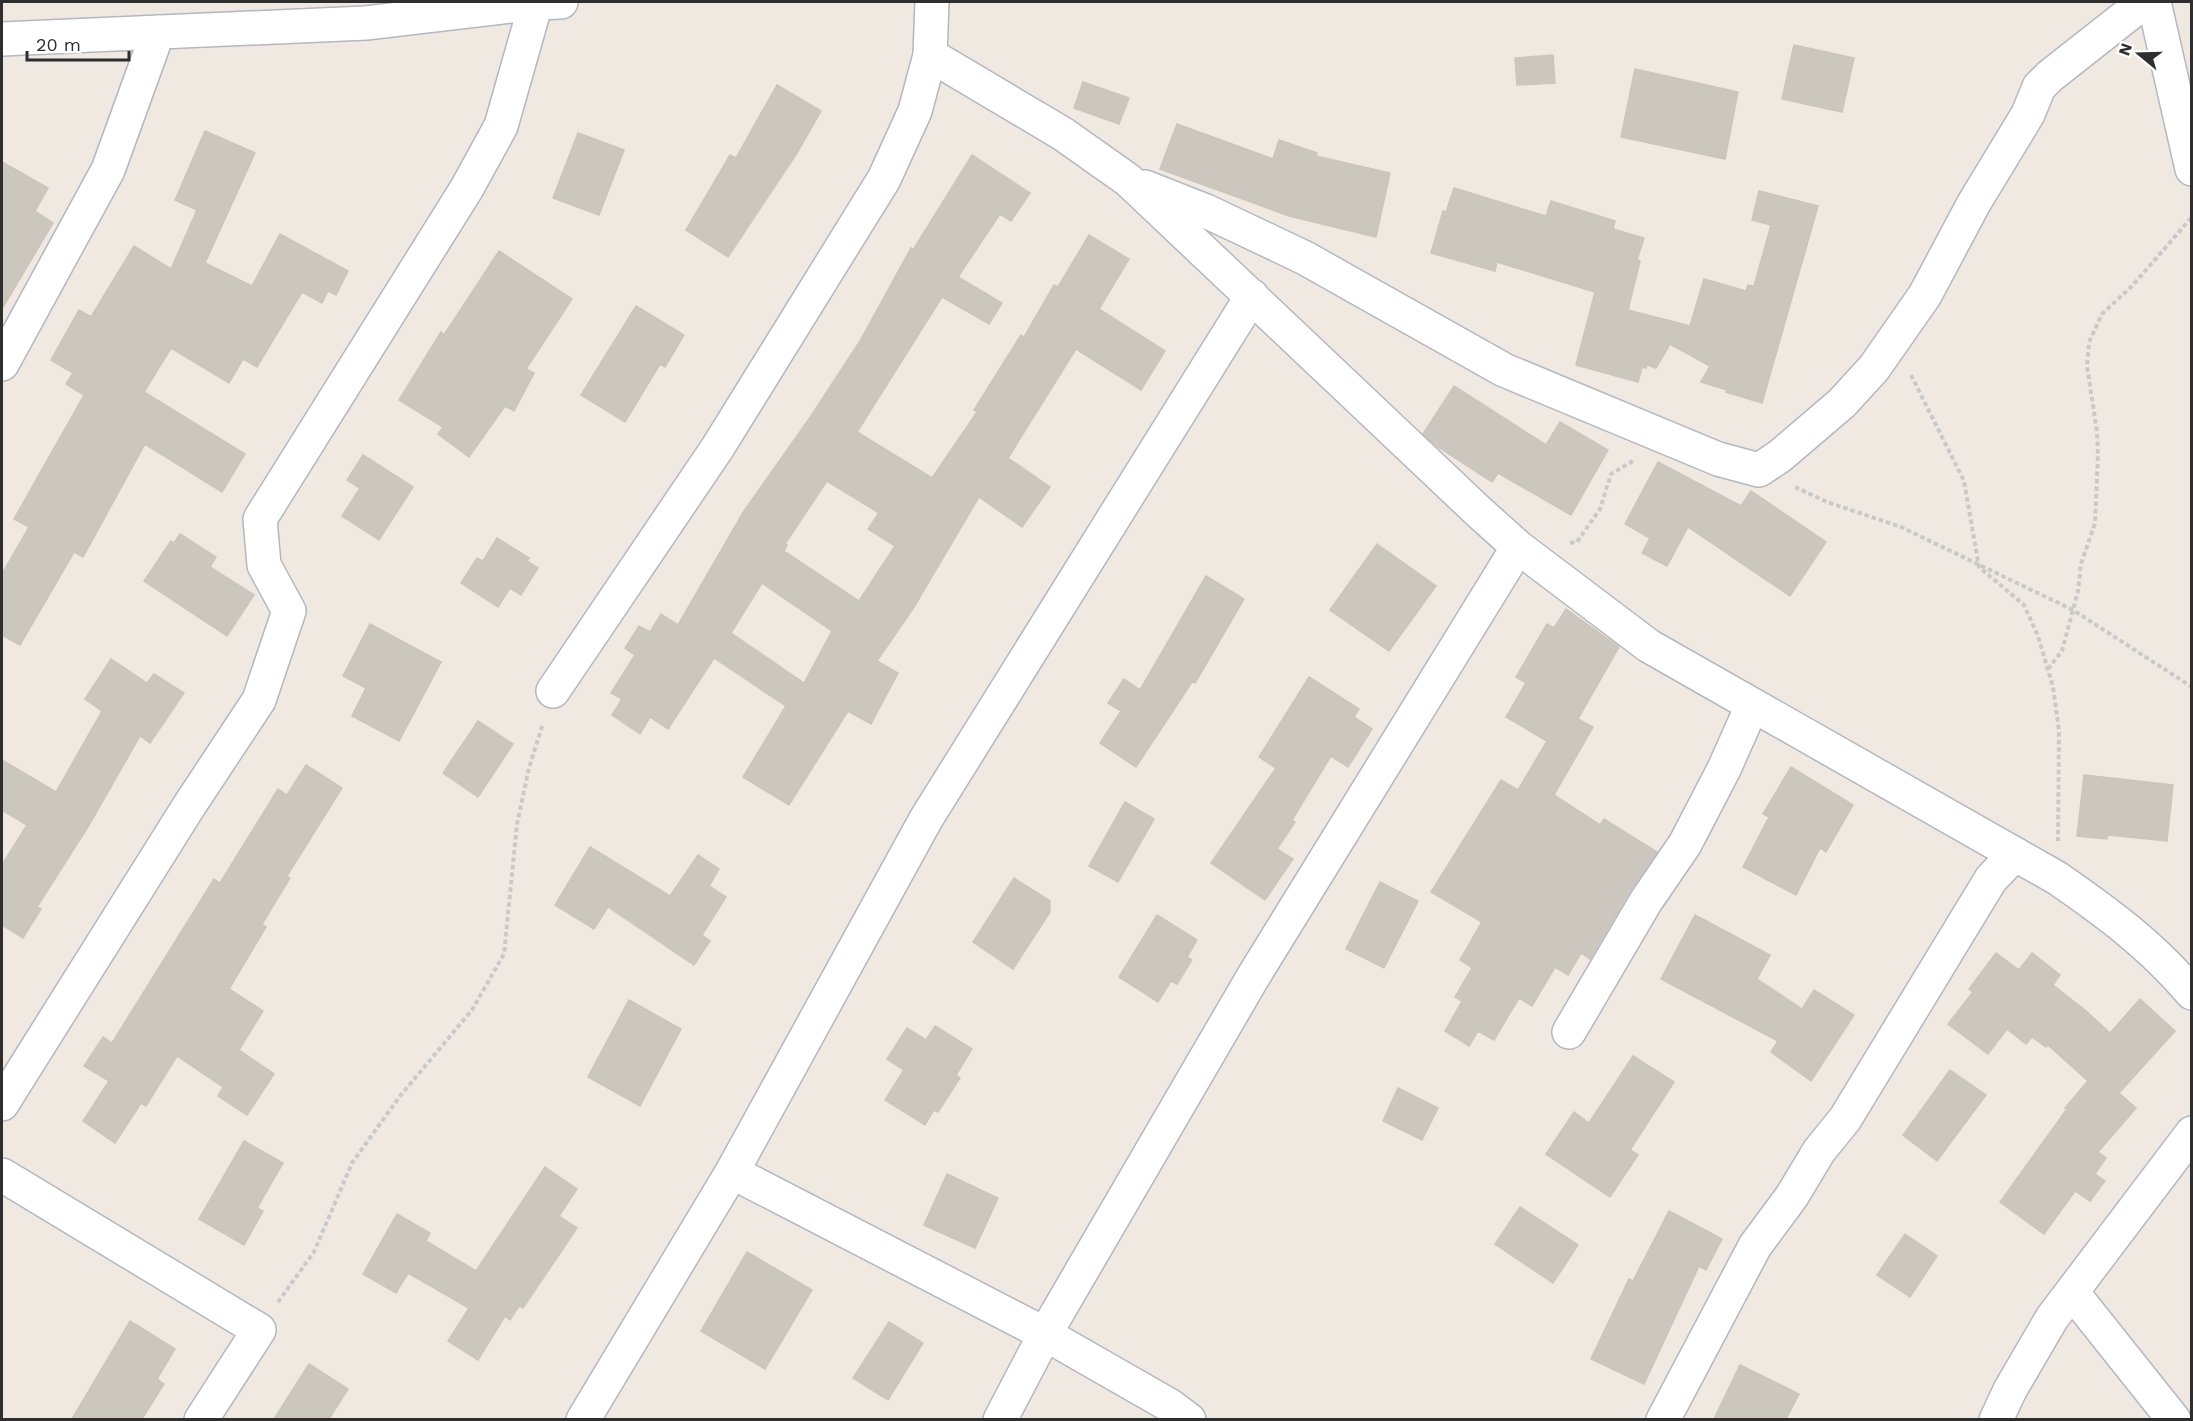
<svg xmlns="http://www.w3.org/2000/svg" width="2193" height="1421" font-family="'Work Sans',sans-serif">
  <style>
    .building { fill: #cbc7bf; stroke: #cbc5ba; stroke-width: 1.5; fill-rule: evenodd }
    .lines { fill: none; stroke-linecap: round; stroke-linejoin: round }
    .street-casing { stroke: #b4b7c1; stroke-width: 36 }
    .path { stroke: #c9c9c9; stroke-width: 4; stroke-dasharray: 4.5 3; stroke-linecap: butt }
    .street { stroke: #fff; stroke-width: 33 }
  </style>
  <rect width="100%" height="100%" fill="#efe9e1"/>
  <!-- building -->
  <g class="building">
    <path d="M 1794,45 L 1854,58 L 1842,112 L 1782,99 Z"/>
    <path d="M 1553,55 L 1555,83 L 1517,85 L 1515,58 Z"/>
    <path d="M 1635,69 L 1738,92 L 1725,159 L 1621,137 Z"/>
    <path d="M 1083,82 L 1129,98 L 1119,124 L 1074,108 Z"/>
    <path d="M 777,85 L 821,111 L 797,153 L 728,257 L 686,230 L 730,155 L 736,158 Z"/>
    <path d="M 1177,124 L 1273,159 L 1279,140 L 1317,153 L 1316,156 L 1390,173 L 1376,237 L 1289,216 L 1160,169 Z"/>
    <path d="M 205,131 L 255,153 L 205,263 L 252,286 L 280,234 L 348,271 L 336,295 L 328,291 L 322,303 L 302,292 L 257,367 L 243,359 L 229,383 L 171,348 L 144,392 L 245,454 L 222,492 L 145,444 L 83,557 L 74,552 L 20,645 L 2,635 L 2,574 L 29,527 L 14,519 L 84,395 L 66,384 L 73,373 L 51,360 L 79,310 L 91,317 L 134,246 L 171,269 L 197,210 L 175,200 Z"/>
    <path d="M 578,133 L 624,150 L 599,215 L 553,198 Z"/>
    <path d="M 972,155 L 1030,193 L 1011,221 L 1000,214 L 958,277 L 1002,303 L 989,324 L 942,297 L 857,432 L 932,478 L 977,412 L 974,410 L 1021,335 L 1024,337 L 1054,285 L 1058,287 L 1089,235 L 1129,259 L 1099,309 L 1165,351 L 1141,390 L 1076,349 L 1008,458 L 1050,487 L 1022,527 L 979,497 L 914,607 L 877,661 L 898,673 L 871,724 L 848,711 L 789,805 L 743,777 L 786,706 L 714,658 L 668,729 L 650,717 L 640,734 L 612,715 L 622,699 L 611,693 L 635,655 L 625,648 L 639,626 L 650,632 L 661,614 L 678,625 L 744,511 L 811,416 L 860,341 L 911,248 L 913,250 ZM 827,481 L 879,513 L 868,529 L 895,546 L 859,601 L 784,551 L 787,545 L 785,544 ZM 762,583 L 832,631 L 804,683 L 731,633 Z"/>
    <path d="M 2,162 L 48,188 L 35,211 L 53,223 L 2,309 Z"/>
    <path d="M 1454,188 L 1546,216 L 1551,201 L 1615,221 L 1613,229 L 1644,238 L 1637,260 L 1640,261 L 1628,310 L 1690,326 L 1704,279 L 1746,291 L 1748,285 L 1754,286 L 1771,225 L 1752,220 L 1759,191 L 1818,206 L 1762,403 L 1726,392 L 1727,390 L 1701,382 L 1710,366 L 1670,344 L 1656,368 L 1647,365 L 1646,368 L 1642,367 L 1638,382 L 1576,365 L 1595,292 L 1497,262 L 1495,271 L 1431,253 L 1443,211 L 1446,212 Z"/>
    <path d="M 499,251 L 572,299 L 526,369 L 534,373 L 514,411 L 505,406 L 469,457 L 438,434 L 443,427 L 399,400 L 441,332 L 444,335 Z"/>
    <path d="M 636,306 L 684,335 L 665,367 L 660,364 L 625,422 L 581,395 Z"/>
    <path d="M 1454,386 L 1546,445 L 1560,422 L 1608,450 L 1571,515 L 1498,473 L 1492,482 L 1438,447 L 1423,434 Z"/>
    <path d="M 363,455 L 413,487 L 379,540 L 342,516 L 360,488 L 347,480 Z"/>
    <path d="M 1658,462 L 1741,506 L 1751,491 L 1826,542 L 1790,596 L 1688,527 L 1667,566 L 1642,553 L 1650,538 L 1625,524 Z"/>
    <path d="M 180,534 L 216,557 L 210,567 L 254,595 L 227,636 L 144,581 L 171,541 L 174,543 Z"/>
    <path d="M 497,538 L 529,558 L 527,561 L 538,568 L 521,595 L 510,588 L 498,607 L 461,583 L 477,558 L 483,561 Z"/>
    <path d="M 1377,544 L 1436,586 L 1389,651 L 1330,610 Z"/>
    <path d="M 1206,576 L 1244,599 L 1195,683 L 1192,682 L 1136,767 L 1100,743 L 1121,711 L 1108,703 L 1124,679 L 1140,690 Z"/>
    <path d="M 1566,609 L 1619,647 L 1578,719 L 1593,727 L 1554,795 L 1600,825 L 1604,819 L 1657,852 L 1630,891 L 1590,959 L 1581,953 L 1568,975 L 1555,967 L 1532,1006 L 1519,998 L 1494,1040 L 1478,1031 L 1469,1046 L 1445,1031 L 1462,1001 L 1455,997 L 1472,968 L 1460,960 L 1482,922 L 1431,892 L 1501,780 L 1518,790 L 1547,741 L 1506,717 L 1526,683 L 1516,677 L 1547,624 L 1554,628 Z"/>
    <path d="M 370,624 L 441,662 L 399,741 L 352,716 L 366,688 L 343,676 Z"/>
    <path d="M 111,659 L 147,683 L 154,674 L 184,693 L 150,743 L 140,736 L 89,825 L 37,907 L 41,909 L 23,938 L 2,925 L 2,865 L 27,825 L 2,810 L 2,760 L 56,792 L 102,711 L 85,699 Z"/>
    <path d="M 1309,677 L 1359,709 L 1354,717 L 1372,729 L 1348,767 L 1331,756 L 1292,820 L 1295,822 L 1277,849 L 1293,859 L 1265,900 L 1211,863 L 1276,768 L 1259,757 Z"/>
    <path d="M 478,721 L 513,744 L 478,797 L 443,773 Z"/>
    <path d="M 306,765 L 342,788 L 287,876 L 290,878 L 262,924 L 266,927 L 229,989 L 263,1011 L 239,1050 L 274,1074 L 247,1115 L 218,1096 L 223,1087 L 177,1056 L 146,1106 L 141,1103 L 115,1143 L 83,1121 L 109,1081 L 84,1066 L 103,1037 L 112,1043 L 214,879 L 220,883 L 278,789 L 287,795 Z"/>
    <path d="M 1791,767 L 1853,805 L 1826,852 L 1820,848 L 1796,895 L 1743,867 L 1769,817 L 1763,814 Z"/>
    <path d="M 2084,775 L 2173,785 L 2167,841 L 2108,835 L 2107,839 L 2077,836 Z"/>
    <path d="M 1125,802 L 1154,819 L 1118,882 L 1089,866 Z"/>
    <path d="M 590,847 L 670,896 L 698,855 L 719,869 L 709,886 L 726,897 L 702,935 L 710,941 L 694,965 L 608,907 L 594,929 L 555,905 Z"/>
    <path d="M 1014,878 L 1050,901 L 1050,912 L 1013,969 L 973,942 Z"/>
    <path d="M 1380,882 L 1418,901 L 1384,968 L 1346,949 Z"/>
    <path d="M 1157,915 L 1197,940 L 1187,957 L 1192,960 L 1177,984 L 1171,981 L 1158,1002 L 1119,977 Z"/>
    <path d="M 1695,915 L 1770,955 L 1757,979 L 1802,1009 L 1814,990 L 1854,1015 L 1811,1081 L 1771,1052 L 1778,1041 L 1661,979 Z"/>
    <path d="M 1996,953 L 2019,970 L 2032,953 L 2060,975 L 2053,985 L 2085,1010 L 2110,1033 L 2140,999 L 2175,1031 L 2119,1093 L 2136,1108 L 2098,1152 L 2106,1158 L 2095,1174 L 2105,1181 L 2090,1201 L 2075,1191 L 2044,1234 L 2000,1202 L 2067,1109 L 2065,1108 L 2088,1081 L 2048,1045 L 2046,1047 L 2032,1037 L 2026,1044 L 2007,1029 L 1988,1054 L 1948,1024 L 1973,992 L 1969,989 Z"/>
    <path d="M 629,1000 L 681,1029 L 640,1106 L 588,1077 Z"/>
    <path d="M 935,1026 L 972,1049 L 956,1075 L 960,1078 L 938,1112 L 934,1110 L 925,1125 L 885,1100 L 904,1070 L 887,1059 L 907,1028 L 926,1040 Z"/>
    <path d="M 1633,1056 L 1674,1082 L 1630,1150 L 1638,1155 L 1610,1197 L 1546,1154 L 1574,1112 L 1589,1123 Z"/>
    <path d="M 1950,1070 L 1986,1095 L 1937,1161 L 1903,1135 Z"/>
    <path d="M 1398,1088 L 1438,1108 L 1422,1140 L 1383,1121 Z"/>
    <path d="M 244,1141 L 283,1163 L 257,1208 L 263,1211 L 244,1245 L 199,1219 Z"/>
    <path d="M 545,1167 L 577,1189 L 559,1216 L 577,1228 L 523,1308 L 519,1306 L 510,1320 L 505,1316 L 478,1360 L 448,1341 L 469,1308 L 408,1273 L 396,1293 L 363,1274 L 397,1214 L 430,1233 L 426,1241 L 476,1271 Z"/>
    <path d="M 947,1174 L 998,1198 L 975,1248 L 924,1225 Z"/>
    <path d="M 1520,1207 L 1578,1245 L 1553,1283 L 1495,1244 Z"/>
    <path d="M 1669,1211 L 1722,1239 L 1706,1270 L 1699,1266 L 1644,1384 L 1591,1359 L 1629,1279 L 1633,1281 Z"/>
    <path d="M 1905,1234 L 1937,1256 L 1910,1297 L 1877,1275 Z"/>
    <path d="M 747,1252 L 812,1290 L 765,1369 L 701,1331 Z"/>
    <path d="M 130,1321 L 175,1349 L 157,1379 L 164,1384 L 142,1419 L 72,1419 Z"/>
    <path d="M 889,1322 L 923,1343 L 888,1400 L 853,1378 Z"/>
    <path d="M 309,1364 L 348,1389 L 329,1419 L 274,1419 Z"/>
    <path d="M 1740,1365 L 1799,1394 L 1786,1419 L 1714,1419 Z"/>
  </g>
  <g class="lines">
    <defs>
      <g id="street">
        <path d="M 932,2 L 930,55 L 1063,134 L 1128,180 L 1479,512 L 1518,547 L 1649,646 L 2057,878 C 2109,914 2151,945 2192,993"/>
        <path d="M 2154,2 L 2192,169"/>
        <path d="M 2,39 L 366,23 L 536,3 L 561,2"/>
        <path d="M 1145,187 L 1206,211 L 1305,258 L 1504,370 L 1718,459 L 1759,470 L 1780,456 L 1842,403 L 1874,368 L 1925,295 L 1974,203 L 2028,114 L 2039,87 L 2050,76 L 2144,2"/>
        <path d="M 2,364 L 108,170 L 158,32"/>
        <path d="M 553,691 L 718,447 L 884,179 L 915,111 L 930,55"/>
        <path d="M 1569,1032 L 1646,901 L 1685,844 L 1724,769 L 1752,706"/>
        <path d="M 2,1104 L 189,806 L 259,700 L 289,611 L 264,565 L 260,519 L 467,188 L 501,126 L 536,3"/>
        <path d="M 732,1172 L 1045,1334 L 1169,1405 L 1189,1420"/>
        <path d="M 2,1175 L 259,1330 L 201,1420"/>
        <path d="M 2072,1292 L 2174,1420"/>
        <path d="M 583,1420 L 732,1172 L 926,819 L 1252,296"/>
        <path d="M 1000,1420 L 1045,1334 L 1253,977 L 1518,547"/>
        <path d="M 1663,1420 L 1755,1246 L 1792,1196 L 1819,1151 L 1845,1119 L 1991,879 L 2015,854"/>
        <path d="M 1996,1420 L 2010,1390 L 2052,1318 L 2192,1133"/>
      </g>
    </defs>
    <!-- street casing -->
    <use href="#street" class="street-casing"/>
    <!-- path -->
    <g class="path">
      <path d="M 1911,375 L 1964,481 L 1979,567 L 2024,605 L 2038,636 L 2053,687 L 2059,731 L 2058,841"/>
      <path d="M 1795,487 L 1827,502 L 1901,527 L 2073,610 L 2192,687"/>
      <path d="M 1570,543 L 1577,542 L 1600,509 L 1611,474 L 1633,461"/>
      <path d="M 2048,669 L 2062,651 L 2078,591 L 2081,564 L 2095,523 L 2098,455 L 2097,432 L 2087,366 L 2089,342 L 2102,314 L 2132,286 L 2192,217"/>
      <path d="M 278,1302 L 314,1252 L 352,1163 L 400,1096 L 472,1010 L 504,954 L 517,824 L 529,768 L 543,723"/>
    </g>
    <!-- street -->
    <use href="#street" class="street"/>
  </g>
  <!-- border -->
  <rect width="2193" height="1421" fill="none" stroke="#2e2e2e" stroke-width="6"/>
  <!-- north arrow -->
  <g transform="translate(2139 54) rotate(289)" stroke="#ffffff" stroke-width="4.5" paint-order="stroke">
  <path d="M0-4.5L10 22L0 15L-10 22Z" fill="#2e2e2e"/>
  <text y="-9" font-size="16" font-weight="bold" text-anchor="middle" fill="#2e2e2e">N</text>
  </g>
  <!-- scale -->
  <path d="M27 51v9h102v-9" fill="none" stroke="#2e2e2e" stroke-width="3"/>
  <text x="36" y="51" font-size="18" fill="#2e2e2e" stroke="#ffffff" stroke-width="4.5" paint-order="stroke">20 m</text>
</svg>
